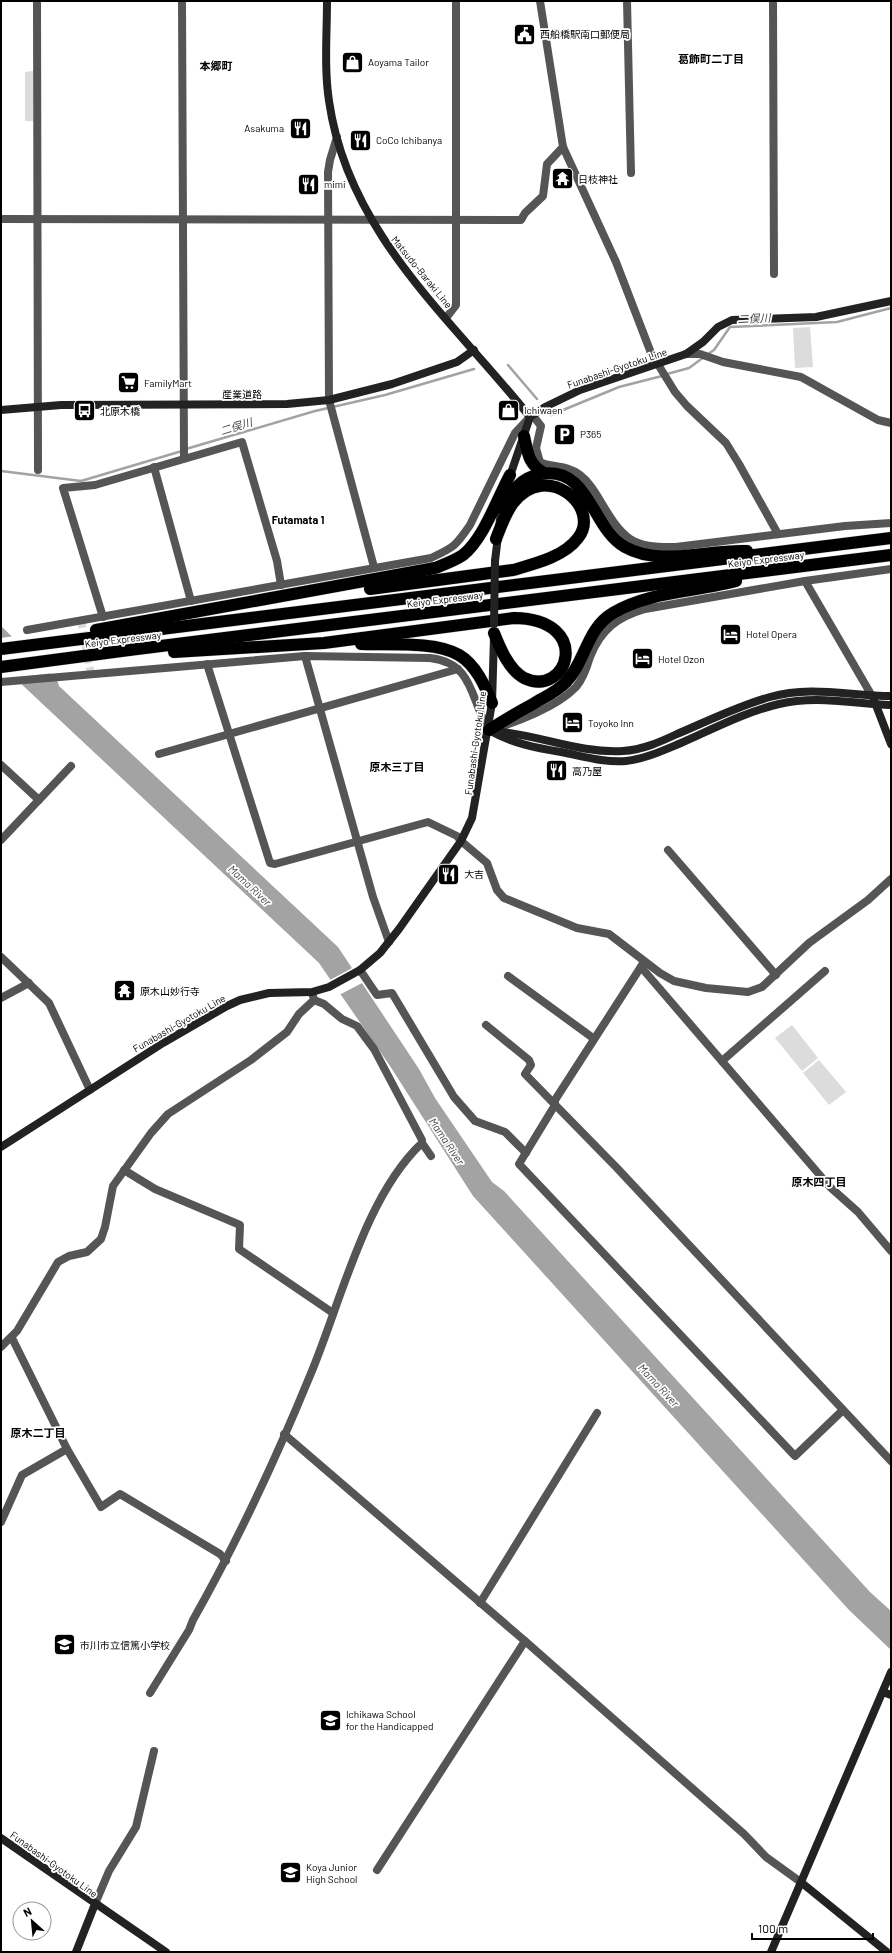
<svg xmlns="http://www.w3.org/2000/svg" width="892" height="1953" font-family="Barlow,'Noto Sans JP',sans-serif">
  <style>
    .green { fill: #dcdcdc }
    .water { fill: #a3a3a3 }
    .pier { fill: #fff }
    .lines { fill: none; stroke-linecap: round; stroke-linejoin: round }
    .stream { stroke: #a3a3a3; stroke-width: 2.5 }
    .street-tunnel { stroke: #d9d9d9; stroke-width: 8; stroke-dasharray: 8 4; stroke-linecap: butt }
    .highway-casing { stroke: #dbdbdb; stroke-width: 13 }
    .street { stroke: #555; stroke-width: 8 }
    .secondary { stroke: #222; stroke-width: 8 }
    .highway { stroke: #000; stroke-width: 12 }
    .highway-bridge-casing { stroke: #dbdbdb; stroke-width: 13; stroke-linecap: butt }
    .secondary-bridge { stroke: #222; stroke-width: 8 }
    .highway-bridge { stroke: #000; stroke-width: 12 }
    .labels { text-anchor: middle; dominant-baseline: central; stroke-width: 3.5; stroke-linejoin: round; paint-order: stroke }
    .poi-label { font-size: 10px; fill: #000; stroke: #fff; text-anchor: start }
    .street-label { font-size: 10px; fill: #000; stroke: #fff }
    .neighbourhood-label { font-size: 11px; font-weight: bold; fill: #000; stroke: #fff }
    .water-label { font-size: 11px; font-style: italic; fill: #444; stroke: #fff }
  </style>
  <rect width="100%" height="100%" fill="#fff"/>
  <!-- green -->
  <g class="green">
    <path d="M 33,71 L 33,121 L 25,121 L 25,72 Z"/>
    <path d="M 810,327 L 813,367 L 795,368 L 793,328 Z"/>
    <path d="M 792,1025 L 818,1058 L 802,1071 L 775,1038 Z"/>
    <path d="M 819,1060 L 846,1092 L 829,1105 L 803,1073 Z"/>
  </g>
  <!-- water -->
  <path class="water" d="M 1,626 L 57,680 L 59,686 L 338,947 L 419,1069 L 435,1098 L 492,1182 L 504,1191 L 870,1592 L 891,1611 L 891,1650 L 849,1610 L 473,1196 L 390,1066 L 319,963 L 1,665 Z"/>
  <!-- pier -->
  <g class="pier">
    <path d="M 15,636 L 53,673 L 12,678 L 1,668 L 1,638 Z"/>
    <path d="M 354,967 L 364,982 L 339,995 L 330,980 Z"/>
  </g>
  <g class="lines">
    <!-- stream -->
    <g class="stream">
      <path d="M 708,354 L 714,350 L 730,327 L 837,322 L 891,308"/>
      <path d="M 508,365 L 537,399"/>
      <path d="M 667,374 L 689,368 L 704,357"/>
      <path d="M 547,411 L 551,415 L 619,387 L 662,376"/>
      <path d="M 186,449 L 315,411 L 385,395 L 474,369"/>
      <path d="M 1,471 L 81,481 L 182,451"/>
    </g>
    <!-- street-tunnel -->
    <path class="street-tunnel" d="M 81,620 L 91,675"/>
    <defs>
      <g id="highway">
        <path d="M 524,436 C 528,453 528,464 544,473"/>
        <path d="M 502,508 C 512,491 520,478 541,474 C 589,465 592,529 625,547 C 660,567 709,549 747,551"/>
        <path d="M 370,589 L 513,570 C 534,564 564,557 578,538 C 602,508 547,459 513,503 C 505,514 501,526 496,539"/>
        <path d="M 96,630 L 435,568 C 445,564 454,561 463,555 C 484,538 497,499 510,475"/>
        <path d="M 361,644 C 389,645 436,641 459,655 C 476,665 485,686 492,703"/>
        <path d="M 1,649 L 891,538"/>
        <path d="M 129,650 L 891,555"/>
        <path d="M 174,652 L 324,643 L 514,618 C 594,619 568,699 524,678 C 509,670 500,648 494,633"/>
        <path d="M 489,730 C 503,721 518,712 533,704 C 544,697 557,692 566,682 C 586,661 586,629 613,613 C 650,591 696,592 736,581"/>
      </g>
    </defs>
    <!-- highway casing -->
    <use href="#highway" class="highway-casing"/>
    <!-- street -->
    <g class="street">
      <path d="M 37,1 L 38,470"/>
      <path d="M 182,1 L 184,458"/>
      <path d="M 540,1 L 563,147 L 616,262 L 651,353 L 675,392 L 687,406 L 726,443 L 739,464 L 778,534"/>
      <path d="M 627,1 L 631,173"/>
      <path d="M 773,1 L 774,274"/>
      <path d="M 337,137 L 330,160 L 328,172 L 329,400 L 374,567"/>
      <path d="M 1,219 L 521,220 L 525,213 L 543,196 L 547,164 L 563,147"/>
      <path d="M 446,318 L 456,305 L 456,1"/>
      <path d="M 686,354 L 700,354 L 723,362 L 801,377 L 878,420 L 891,423"/>
      <path d="M 154,467 L 191,601"/>
      <path d="M 805,581 L 891,569"/>
      <path d="M 103,617 L 63,488 L 95,485 L 242,442 L 277,561 L 281,585"/>
      <path d="M 27,630 L 431,558 C 454,547 455,547 470,525 L 515,433 L 530,417 L 534,417 L 541,426 L 536,448 L 540,462 C 551,468 566,464 580,475 C 589,482 595,492 601,502 C 623,539 631,548 676,547 L 845,526 L 891,523"/>
      <path d="M 305,656 L 373,897 L 389,942"/>
      <path d="M 207,664 L 270,863 L 275,864 L 428,822 L 457,836 L 461,841 L 487,863 L 497,890 L 504,898 L 577,928 L 609,934 L 660,973 L 674,981 L 706,988 L 748,992 L 762,987 L 809,943 L 868,900 L 891,879"/>
      <path d="M 1,682 L 305,656 L 430,658 C 475,663 470,701 489,730 C 515,723 557,707 576,687 C 583,679 587,667 590,657 C 601,629 618,617 645,609 L 805,581 L 872,696"/>
      <path d="M 159,754 L 458,669"/>
      <path d="M 1,765 L 39,800"/>
      <path d="M 1,840 L 71,766"/>
      <path d="M 668,850 L 776,975"/>
      <path d="M 1,957 L 49,1003 L 90,1090"/>
      <path d="M 644,962 L 555,1100 L 555,1105 L 519,1164 L 795,1456 L 843,1410"/>
      <path d="M 641,967 L 830,1187 L 858,1212 L 891,1251"/>
      <path d="M 360,970 L 377,995 L 392,993 L 454,1097 L 475,1121 L 505,1132 L 526,1153"/>
      <path d="M 508,976 L 593,1038"/>
      <path d="M 1,998 L 29,983"/>
      <path d="M 486,1025 L 529,1060 L 531,1065 L 525,1074 L 617,1168 L 891,1461"/>
      <path d="M 722,1061 L 825,971"/>
      <path d="M 422,1143 L 431,1156"/>
      <path d="M 124,1170 L 155,1189 L 240,1225 L 239,1249 L 333,1313"/>
      <path d="M 12,1338 L 67,1449 L 101,1507 L 120,1494 L 220,1554 L 226,1561"/>
      <path d="M 1,1347 L 17,1331 L 58,1262 L 69,1256 L 87,1252 L 101,1239 L 105,1227 L 113,1186 L 151,1133 L 168,1114 L 251,1060 L 287,1032 L 299,1014 L 314,1000 L 313,996"/>
      <path d="M 284,1434 L 525,1641 L 744,1834 L 766,1857 L 802,1883"/>
      <path d="M 1,1522 L 22,1475 L 67,1449"/>
      <path d="M 480,1603 L 597,1413"/>
      <path d="M 150,1693 L 189,1630 L 193,1620 C 237,1542 275,1461 309,1378 C 340,1306 364,1197 422,1143 L 422,1140 L 374,1049 L 357,1026 L 342,1019 L 324,1004 L 314,1000"/>
      <path d="M 377,1870 L 525,1641"/>
      <path d="M 95,1904 L 109,1871 L 136,1827 L 154,1751"/>
    </g>
    <!-- secondary -->
    <g class="secondary">
      <path d="M 327,1 C 327,34 324,68 329,101 C 348,234 451,318 530,417"/>
      <path d="M 1,410 L 61,405 L 287,404 L 329,400 L 392,384 L 457,362 L 474,350"/>
      <path d="M 509,479 L 530,417 L 545,407 L 580,390 L 686,354 L 703,342 L 718,327 L 732,320 L 816,317 L 891,301"/>
      <path d="M 495,561 L 502,503"/>
      <path d="M 874,700 L 891,744"/>
      <path d="M 489,730 C 511,743 536,748 561,752 C 582,756 605,763 626,761 C 645,759 664,750 681,743 C 713,729 745,712 779,704 C 817,695 854,704 891,705"/>
      <path d="M 491,731 C 534,733 579,754 623,751 C 642,750 660,742 677,734 C 708,721 738,706 770,697 C 811,685 850,696 891,696"/>
      <path d="M 1,1147 L 163,1043 L 227,1006 L 240,1000 L 269,993 L 312,992 L 329,987 L 360,970 L 380,953 L 399,929 L 461,841 L 472,818 L 492,703 L 494,637"/>
      <path d="M 883,1692 L 891,1695"/>
      <path d="M 1,1838 L 166,1952"/>
      <path d="M 802,1883 L 887,1952"/>
      <path d="M 76,1952 L 95,1904"/>
      <path d="M 771,1952 L 891,1672"/>
    </g>
    <!-- highway -->
    <use href="#highway" class="highway"/>
    <defs>
      <path id="highway-bridge" d="M 1,667 L 129,650"/>
    </defs>
    <!-- highway-bridge casing -->
    <use href="#highway-bridge" class="highway-bridge-casing"/>
    <!-- secondary-bridge -->
    <path class="secondary-bridge" d="M 494,624 L 495,561"/>
    <!-- highway-bridge -->
    <use href="#highway-bridge" class="highway-bridge"/>
  </g>
  <!-- icons -->
  <defs>
    <symbol id="civic-square" viewBox="-11 -11 22 22"><rect x="-9" y="-9" width="18" height="18" rx="4" fill="#000" stroke="#fff"/><path d="M-.6-6.5H3V-4.5H.6V-3L4-1V1h2V6H-6V1h2V-1L-.6-3ZM-1.2 2.5V6h2.4V2.5Z" fill="#fff"/></symbol>
    <symbol id="shop-square" viewBox="-11 -11 22 22"><rect x="-9" y="-9" width="18" height="18" rx="4" fill="#000" stroke="#fff"/><path d="M-5-2.5h2.3a2.7 3.5 0 0 1 5.4 0H5L5.5 6h-11ZM-1.5-2.5h3a1.5 2.3 0 0 0-3 0Z" fill="#fff"/></symbol>
    <symbol id="restaurant-square" viewBox="-11 -11 22 22"><rect x="-9" y="-9" width="18" height="18" rx="4" fill="#000" stroke="#fff"/><path d="M-5-6h1v4h1v-4h1v4h1v-4h1v5L-1.5 .5V6h-2V.5L-5-1ZM5-6V6H3V1.5H1.5Q1.5-4 5-6Z" fill="#fff"/></symbol>
    <symbol id="temple-square" viewBox="-11 -11 22 22"><rect x="-9" y="-9" width="18" height="18" rx="4" fill="#000" stroke="#fff"/><path d="M0-6L5-2H3V0L6.5 2.5H4V6H1.5V3h-3V6H-4V2.5H-6.5L-3 0V-2H-5Z" fill="#fff"/></symbol>
    <symbol id="supermarket-square" viewBox="-11 -11 22 22"><rect x="-9" y="-9" width="18" height="18" rx="4" fill="#000" stroke="#fff"/><path d="M-6-5.5h2.5l.6 2H6L4.5 2H-2.5L-4.4-4H-6ZM-1.5 3.2a1.3 1.3 0 1 0 .1 0ZM3 3.2a1.3 1.3 0 1 0 .1 0Z" fill="#fff"/></symbol>
    <symbol id="bus-square" viewBox="-11 -11 22 22"><rect x="-9" y="-9" width="18" height="18" rx="4" fill="#000" stroke="#fff"/><path d="M-5-6H5V4H4V6H2V4H-2V6H-4V4H-5ZM-3.5-4V0h7V-4ZM-3.5 1.2v1.5H-2V1.2ZM2 1.2v1.5H3.5V1.2Z" fill="#fff"/></symbol>
    <symbol id="parking-square" viewBox="-11 -11 22 22"><rect x="-9" y="-9" width="18" height="18" rx="4" fill="#000" stroke="#fff"/><path d="M-3.5-5.5H1a3.5 3.5 0 0 1 0 7H-1V5.5H-3.5ZM-1-3.4V-.6H.8a1.4 1.4 0 0 0 0-2.8Z" fill="#fff"/></symbol>
    <symbol id="hotel-square" viewBox="-11 -11 22 22"><rect x="-9" y="-9" width="18" height="18" rx="4" fill="#000" stroke="#fff"/><path d="M-6-4.5h1.5V1H6V5H4.5V3h-9V5H-6ZM-4 0a1.8 1.8 0 1 1 3.6 0ZM.5 0V-2.5h3Q6-2.5 6 0Z" fill="#fff"/></symbol>
    <symbol id="school-square" viewBox="-11 -11 22 22"><rect x="-9" y="-9" width="18" height="18" rx="4" fill="#000" stroke="#fff"/><path d="M0-5L7-2L0 1L-7-2ZM-4 1L0 2.5L4 1V4Q0 6-4 4Z" fill="#fff"/></symbol>
  </defs>
  <g fill-rule="evenodd">
    <use href="#civic-square" x="512" y="22" width="25" height="25"/>
    <use href="#shop-square" x="340" y="50" width="25" height="25"/>
    <use href="#restaurant-square" x="288" y="116" width="25" height="25"/>
    <use href="#restaurant-square" x="348" y="128" width="25" height="25"/>
    <use href="#temple-square" x="550" y="166" width="25" height="25"/>
    <use href="#restaurant-square" x="296" y="172" width="25" height="25"/>
    <use href="#supermarket-square" x="116" y="370" width="25" height="25"/>
    <use href="#shop-square" x="496" y="398" width="25" height="25"/>
    <use href="#bus-square" x="72" y="398" width="25" height="25"/>
    <use href="#parking-square" x="552" y="422" width="25" height="25"/>
    <use href="#hotel-square" x="718" y="622" width="25" height="25"/>
    <use href="#hotel-square" x="630" y="646" width="25" height="25"/>
    <use href="#hotel-square" x="560" y="710" width="25" height="25"/>
    <use href="#restaurant-square" x="544" y="758" width="25" height="25"/>
    <use href="#restaurant-square" x="436" y="862" width="25" height="25"/>
    <use href="#temple-square" x="112" y="978" width="25" height="25"/>
    <use href="#school-square" x="52" y="1632" width="25" height="25"/>
    <use href="#school-square" x="318" y="1708" width="25" height="25"/>
    <use href="#school-square" x="278" y="1860" width="25" height="25"/>
  </g>
  <g class="labels">
    <!-- poi labels -->
    <g class="poi-label">
      <text x="540" y="34">西船橋駅南口郵便局</text>
      <text x="368" y="62">Aoyama Tailor</text>
      <text x="284" y="128" text-anchor="end">Asakuma</text>
      <text x="376" y="140">CoCo Ichibanya</text>
      <text x="578" y="179">日枝神社</text>
      <text x="324" y="184">mimi</text>
      <text x="144" y="383">FamilyMart</text>
      <text x="524" y="410">Ichiwaen</text>
      <text x="100" y="411">北原木橋</text>
      <text x="580" y="434">P365</text>
      <text x="746" y="634">Hotel Opera</text>
      <text x="658" y="659">Hotel Ozon</text>
      <text x="588" y="723">Toyoko Inn</text>
      <text x="572" y="771">高乃屋</text>
      <text x="464" y="874">大吉</text>
      <text x="140" y="991">原木山妙行寺</text>
      <text x="80" y="1645">市川市立信篤小学校</text>
      <text x="346" y="1714">Ichikawa School<tspan x="346" dy="12">for the Handicapped</tspan></text>
      <text x="306" y="1867">Koya Junior<tspan x="306" dy="12">High School</tspan></text>
    </g>
    <!-- street labels -->
    <g class="street-label">
      <text transform="translate(422 272) rotate(51)">Matsudo-Baraki Line</text>
      <text transform="translate(617 368) rotate(-19)">Funabashi-Gyotoku Line</text>
      <text x="242" y="394">産業道路</text>
      <text transform="translate(766 559) rotate(-7)">Keiyo Expressway</text>
      <text transform="translate(445 599) rotate(-7)">Keiyo Expressway</text>
      <text transform="translate(123 639) rotate(-7)">Keiyo Expressway</text>
      <text transform="translate(475 743) rotate(-82)">Funabashi-Gyotoku Line</text>
      <text transform="translate(179 1023) rotate(-30)">Funabashi-Gyotoku Line</text>
      <text transform="translate(54 1864) rotate(36)">Funabashi-Gyotoku Line</text>
    </g>
    <!-- neighbourhood labels -->
    <g class="neighbourhood-label">
      <text x="711" y="58">葛飾町二丁目</text>
      <text x="216" y="65">本郷町</text>
      <text x="298" y="519">Futamata 1</text>
      <text x="397" y="766">原木三丁目</text>
      <text x="819" y="1181">原木四丁目</text>
      <text x="38" y="1432">原木二丁目</text>
    </g>
    <!-- water labels -->
    <g class="water-label">
      <text transform="translate(754 318) rotate(-3)">二俣川</text>
      <text transform="translate(236 426) rotate(-17)">二俣川</text>
      <text transform="translate(250 885) rotate(43)">Mama River</text>
      <text transform="translate(447 1141) rotate(56)">Mama River</text>
      <text transform="translate(659 1385) rotate(47)">Mama River</text>
    </g>
  </g>
  <!-- border -->
  <rect width="892" height="1953" fill="none" stroke="#000000" stroke-width="4"/>
  <!-- north arrow -->
  <g transform="translate(32 1921) rotate(333)"><circle r="19" fill="#ffffff" stroke="#999999"/>
  <path d="M0-3L7 15L0 10L-7 15Z" fill="#000000"/>
  <text y="-6" font-size="11" font-weight="bold" text-anchor="middle" fill="#000000">N</text>
  </g>
  <!-- scale -->
  <path d="M752 1933v6h121v-6" fill="none" stroke="#000000" stroke-width="2"/>
  <text x="758" y="1933" font-size="12" fill="#000000" stroke="#ffffff" stroke-width="3" paint-order="stroke">100 m</text>
</svg>
